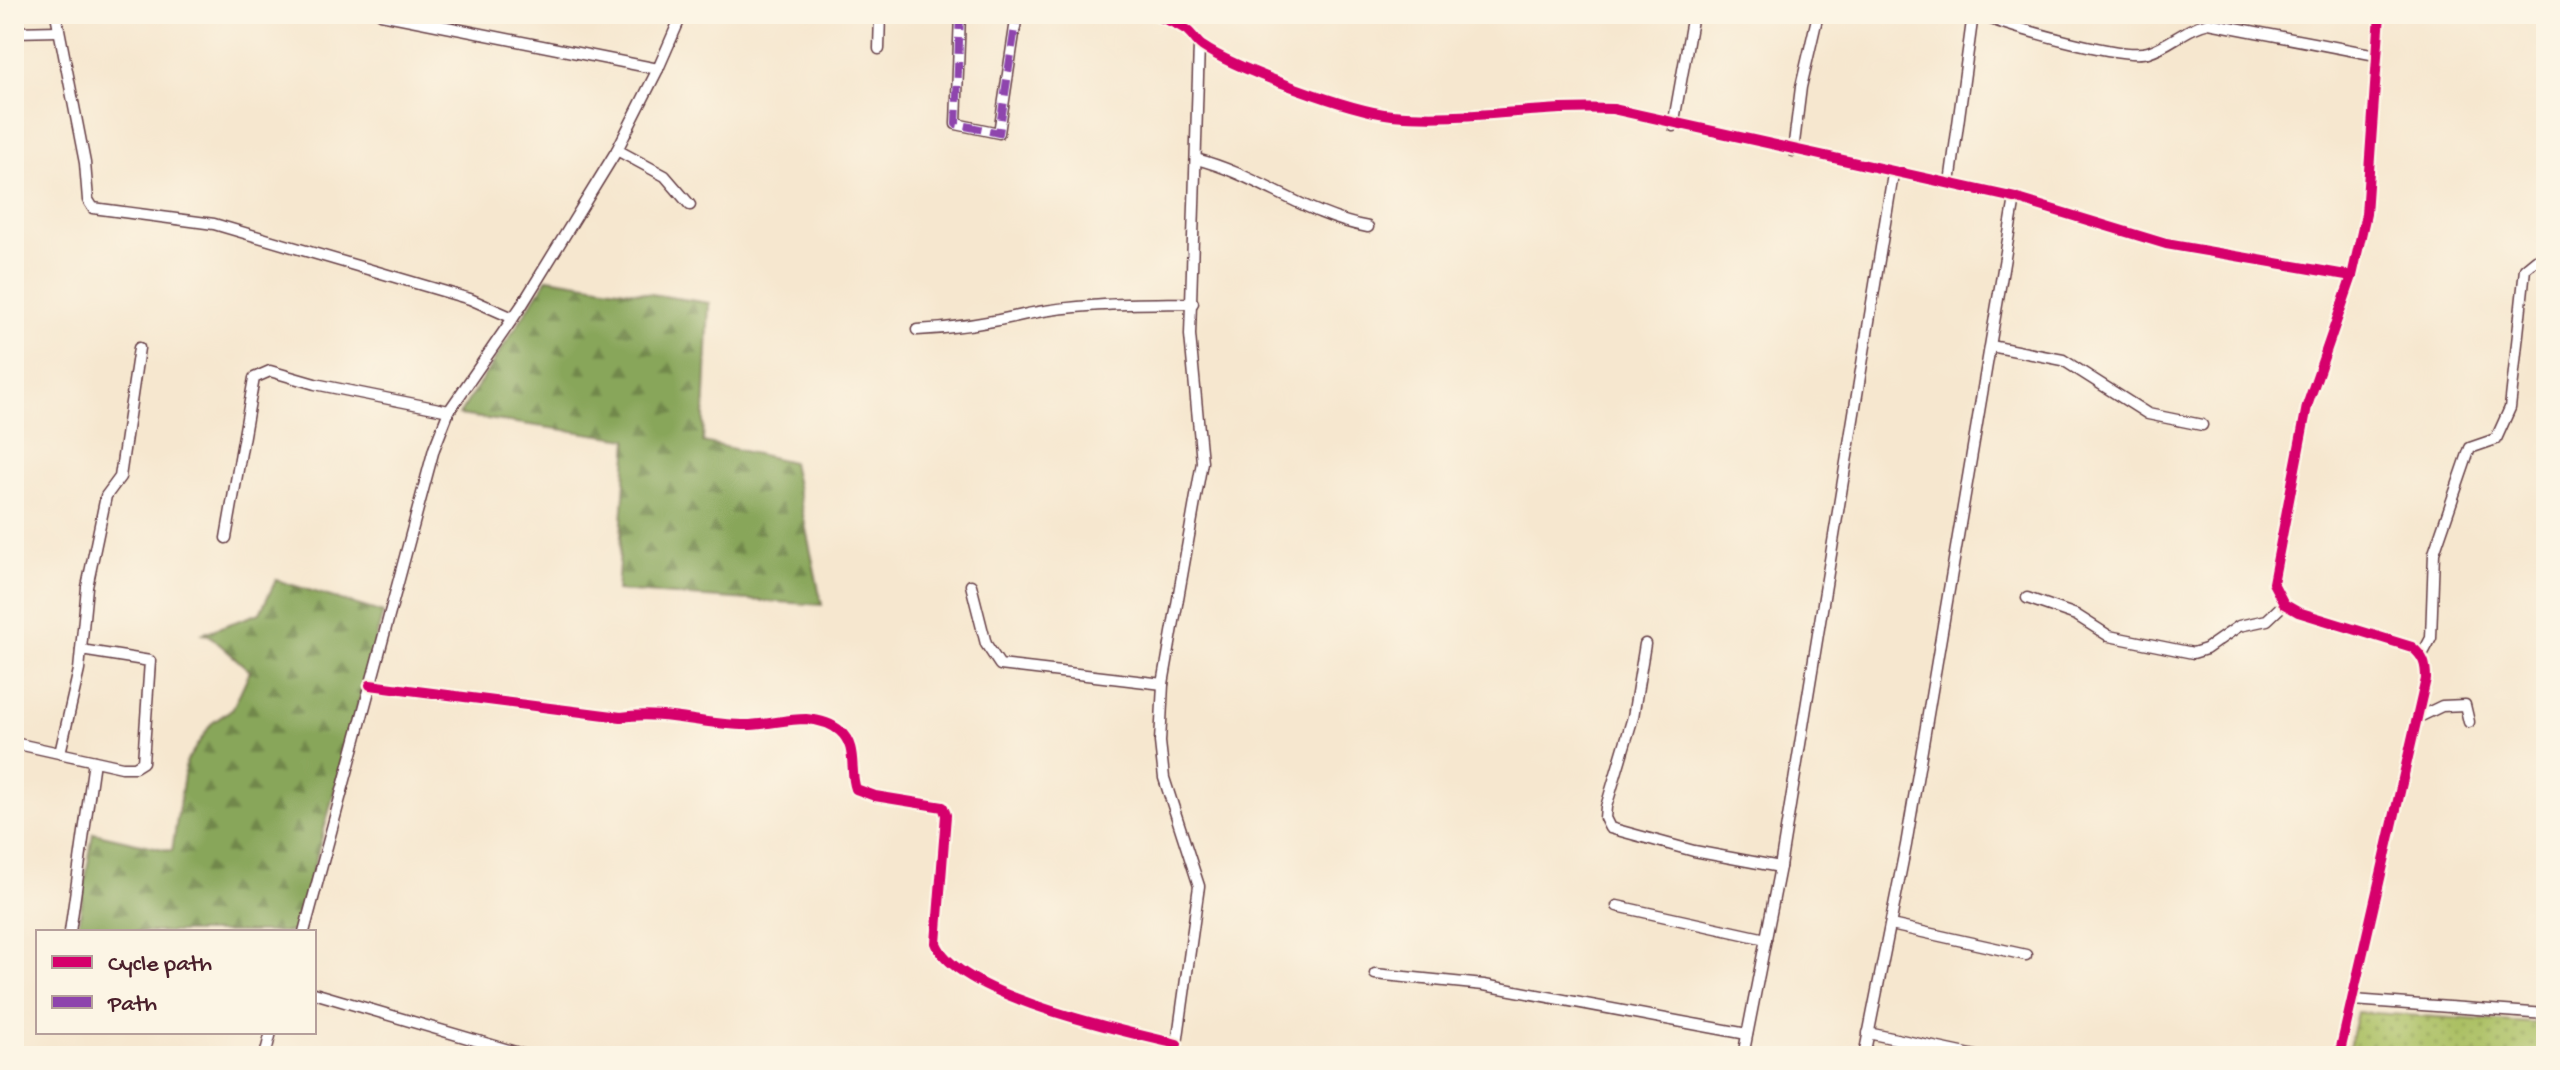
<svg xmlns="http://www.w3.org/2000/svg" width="2560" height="1070" font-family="'Gochi Hand',sans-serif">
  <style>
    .green { fill: url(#green-dots); stroke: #7a7048; stroke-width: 2 }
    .forest { fill: url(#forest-firs); stroke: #696242; stroke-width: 2 }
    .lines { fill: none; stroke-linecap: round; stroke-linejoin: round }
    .minor-casing { stroke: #643d44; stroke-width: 13 }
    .minor { stroke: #fff; stroke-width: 10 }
    .quiet { stroke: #8e44ad; stroke-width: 8; stroke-dasharray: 16 8; stroke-linecap: butt }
    .cycleway-casing { stroke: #fcf5e5; stroke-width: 15 }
    .cycleway { stroke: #d6006c; stroke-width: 10 }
  </style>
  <defs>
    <pattern id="green-dots" width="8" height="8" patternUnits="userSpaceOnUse" patternTransform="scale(2)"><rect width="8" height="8" fill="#abc064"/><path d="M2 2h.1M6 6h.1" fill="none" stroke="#8d9b53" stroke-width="1.8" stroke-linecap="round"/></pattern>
    <pattern id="forest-firs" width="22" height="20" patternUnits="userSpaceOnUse" patternTransform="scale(2)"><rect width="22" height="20" fill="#88a65a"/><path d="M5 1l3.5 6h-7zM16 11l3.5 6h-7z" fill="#71874b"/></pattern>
  </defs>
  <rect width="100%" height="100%" fill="#fcf5e5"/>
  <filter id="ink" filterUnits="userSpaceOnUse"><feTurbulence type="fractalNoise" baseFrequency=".0125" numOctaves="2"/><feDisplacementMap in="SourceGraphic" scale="16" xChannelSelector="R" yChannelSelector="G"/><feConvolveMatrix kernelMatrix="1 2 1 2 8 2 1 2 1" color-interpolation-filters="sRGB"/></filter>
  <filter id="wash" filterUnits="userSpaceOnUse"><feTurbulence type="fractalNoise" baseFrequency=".006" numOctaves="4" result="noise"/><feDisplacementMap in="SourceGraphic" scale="32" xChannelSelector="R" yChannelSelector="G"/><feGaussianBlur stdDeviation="1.8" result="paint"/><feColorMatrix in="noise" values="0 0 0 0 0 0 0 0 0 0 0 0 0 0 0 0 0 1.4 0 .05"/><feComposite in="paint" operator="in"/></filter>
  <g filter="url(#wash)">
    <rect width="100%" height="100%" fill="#f6e7cf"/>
    <!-- green -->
    <path class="green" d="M 2357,1012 L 2546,1024 L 2546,1056 L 2347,1056 Z"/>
    <!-- forest -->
    <g class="forest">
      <path d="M 548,278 L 709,303 L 703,442 L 792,462 L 822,605 L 617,591 L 628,439 L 459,415 Z"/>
      <path d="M 276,580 L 383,613 L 296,932 L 77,932 L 93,833 L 172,851 L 186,762 L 211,724 L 233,708 L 250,671 L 209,635 L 201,634 L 260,613 Z"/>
    </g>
  </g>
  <g filter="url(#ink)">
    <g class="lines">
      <defs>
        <g id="minor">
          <path d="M 56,14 L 85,163 L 88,200 L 93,208 L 214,224 L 470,299 L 513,318"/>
          <path d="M 381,14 L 658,69 L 682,14"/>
          <path d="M 960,14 L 956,124 L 999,133 L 1017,14"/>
          <path d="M 1151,14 C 1162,18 1175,22 1185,29 C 1192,33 1195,41 1202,46 C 1236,69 1351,111 1392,115 C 1466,122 1539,105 1613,109 L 2015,198 L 2166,244 L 2352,276"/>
          <path d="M 1978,14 C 2007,26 2122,60 2148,52 C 2171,45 2185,28 2209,23 L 2376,55"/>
          <path d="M 14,32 L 58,31"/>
          <path d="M 879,49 L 880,14"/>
          <path d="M 1673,126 L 1693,14"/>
          <path d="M 617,150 L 665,176 L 690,205"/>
          <path d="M 1793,151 L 1801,87 L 1818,14"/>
          <path d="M 1196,159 C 1256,174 1307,216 1368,227"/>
          <path d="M 1950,183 L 1973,14"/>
          <path d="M 917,330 C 957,328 988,323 1027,314 C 1081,303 1138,304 1193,303"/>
          <path d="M 1991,346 L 2063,360 L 2148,414 L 2202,425"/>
          <path d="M 226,538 L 254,378 L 270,371 L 315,384 L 449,411"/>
          <path d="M 971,585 L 986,644 L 1000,665 L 1163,684"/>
          <path d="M 2027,598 L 2076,615 L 2109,636 L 2193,653 L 2206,649 L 2239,626 L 2267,620 L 2284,604"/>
          <path d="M 1645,644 L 1633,717 L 1606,807 L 1605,818 L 1610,828 L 1694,851 L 1780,867"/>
          <path d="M 2422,655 L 2431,638 L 2434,553 L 2470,448 L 2496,439 L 2510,408 L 2525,269 L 2536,260 L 2546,261"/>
          <path d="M 370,685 L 621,717 C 665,710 706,726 750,725 C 769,724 787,719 806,719 C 818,720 831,723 840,731 C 858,747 849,770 856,789 L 875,796 L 943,807 L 946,815 L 936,943 C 957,996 1124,1031 1177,1044"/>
          <path d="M 2417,718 L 2442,706 L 2465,705 L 2469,722"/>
          <path d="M 14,743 L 122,767 L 135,767 L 143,762 L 150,661 L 81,650"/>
          <path d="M 60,753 L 79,670 L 87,587 L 106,496 L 120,477 L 139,348"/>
          <path d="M 1617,906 L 1766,939"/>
          <path d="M 1891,925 L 2026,955"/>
          <path d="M 70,932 L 94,761"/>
          <path d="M 304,932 L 434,449 L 449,411 L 522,305 L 617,150 L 658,69"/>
          <path d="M 1375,974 L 1484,985 L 1747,1034"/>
          <path d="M 314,993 L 529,1056"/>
          <path d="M 2353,1000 L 2546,1014"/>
          <path d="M 1868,1033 L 1976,1056"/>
          <path d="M 265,1056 L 271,1032"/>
          <path d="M 1179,1056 L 1177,1044 L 1199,886 L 1164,778 L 1160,742 L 1163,684 L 1202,462 L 1190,335 L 1199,44"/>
          <path d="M 1743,1056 L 1780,867 L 1893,174"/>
          <path d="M 1864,1056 L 1906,845 L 2015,198"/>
          <path d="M 2339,1056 L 2426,679 C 2426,664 2424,657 2412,647 L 2298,612 L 2284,604 L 2273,583 L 2307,406 L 2352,276 L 2366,214 L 2380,14"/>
        </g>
      </defs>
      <!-- minor casing -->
      <use href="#minor" class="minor-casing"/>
      <!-- minor -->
      <use href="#minor" class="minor"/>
      <!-- quiet -->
      <path class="quiet" d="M 960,14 L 956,124 L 999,133 L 1017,14"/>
      <defs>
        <g id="cycleway">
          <path d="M 1151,14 C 1162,18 1175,22 1185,29 C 1192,33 1195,41 1202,46 C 1236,69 1351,111 1392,115 C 1466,122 1539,105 1613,109 L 2015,198 L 2166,244 L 2352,276"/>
          <path d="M 370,685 L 621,717 C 665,710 706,726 750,725 C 769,724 787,719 806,719 C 818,720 831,723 840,731 C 858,747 849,770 856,789 L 875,796 L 943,807 L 946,815 L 936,943 C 957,996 1124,1031 1177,1044"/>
          <path d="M 2339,1056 L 2426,679 C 2426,664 2424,657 2412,647 L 2298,612 L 2284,604 L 2273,583 L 2307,406 L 2352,276 L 2366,214 L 2380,14"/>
        </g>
      </defs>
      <!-- cycleway casing -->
      <use href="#cycleway" class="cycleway-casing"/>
      <!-- cycleway -->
      <use href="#cycleway" class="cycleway"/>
    </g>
  </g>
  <!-- margin -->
  <rect width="2560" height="1070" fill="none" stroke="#fcf5e5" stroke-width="48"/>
  <!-- legend -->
  <rect x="36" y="930" width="280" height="104" fill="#fcf5e5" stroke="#b59f9b" stroke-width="2"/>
  <rect x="52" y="956" width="40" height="12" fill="#d6006c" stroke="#b59f9b" stroke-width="2"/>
  <text x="108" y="970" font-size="24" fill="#4a1f2b">Cycle path</text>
  <rect x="52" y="996" width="40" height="12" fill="#8e44ad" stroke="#b59f9b" stroke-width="2"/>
  <text x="108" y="1010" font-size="24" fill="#4a1f2b">Path</text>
</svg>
